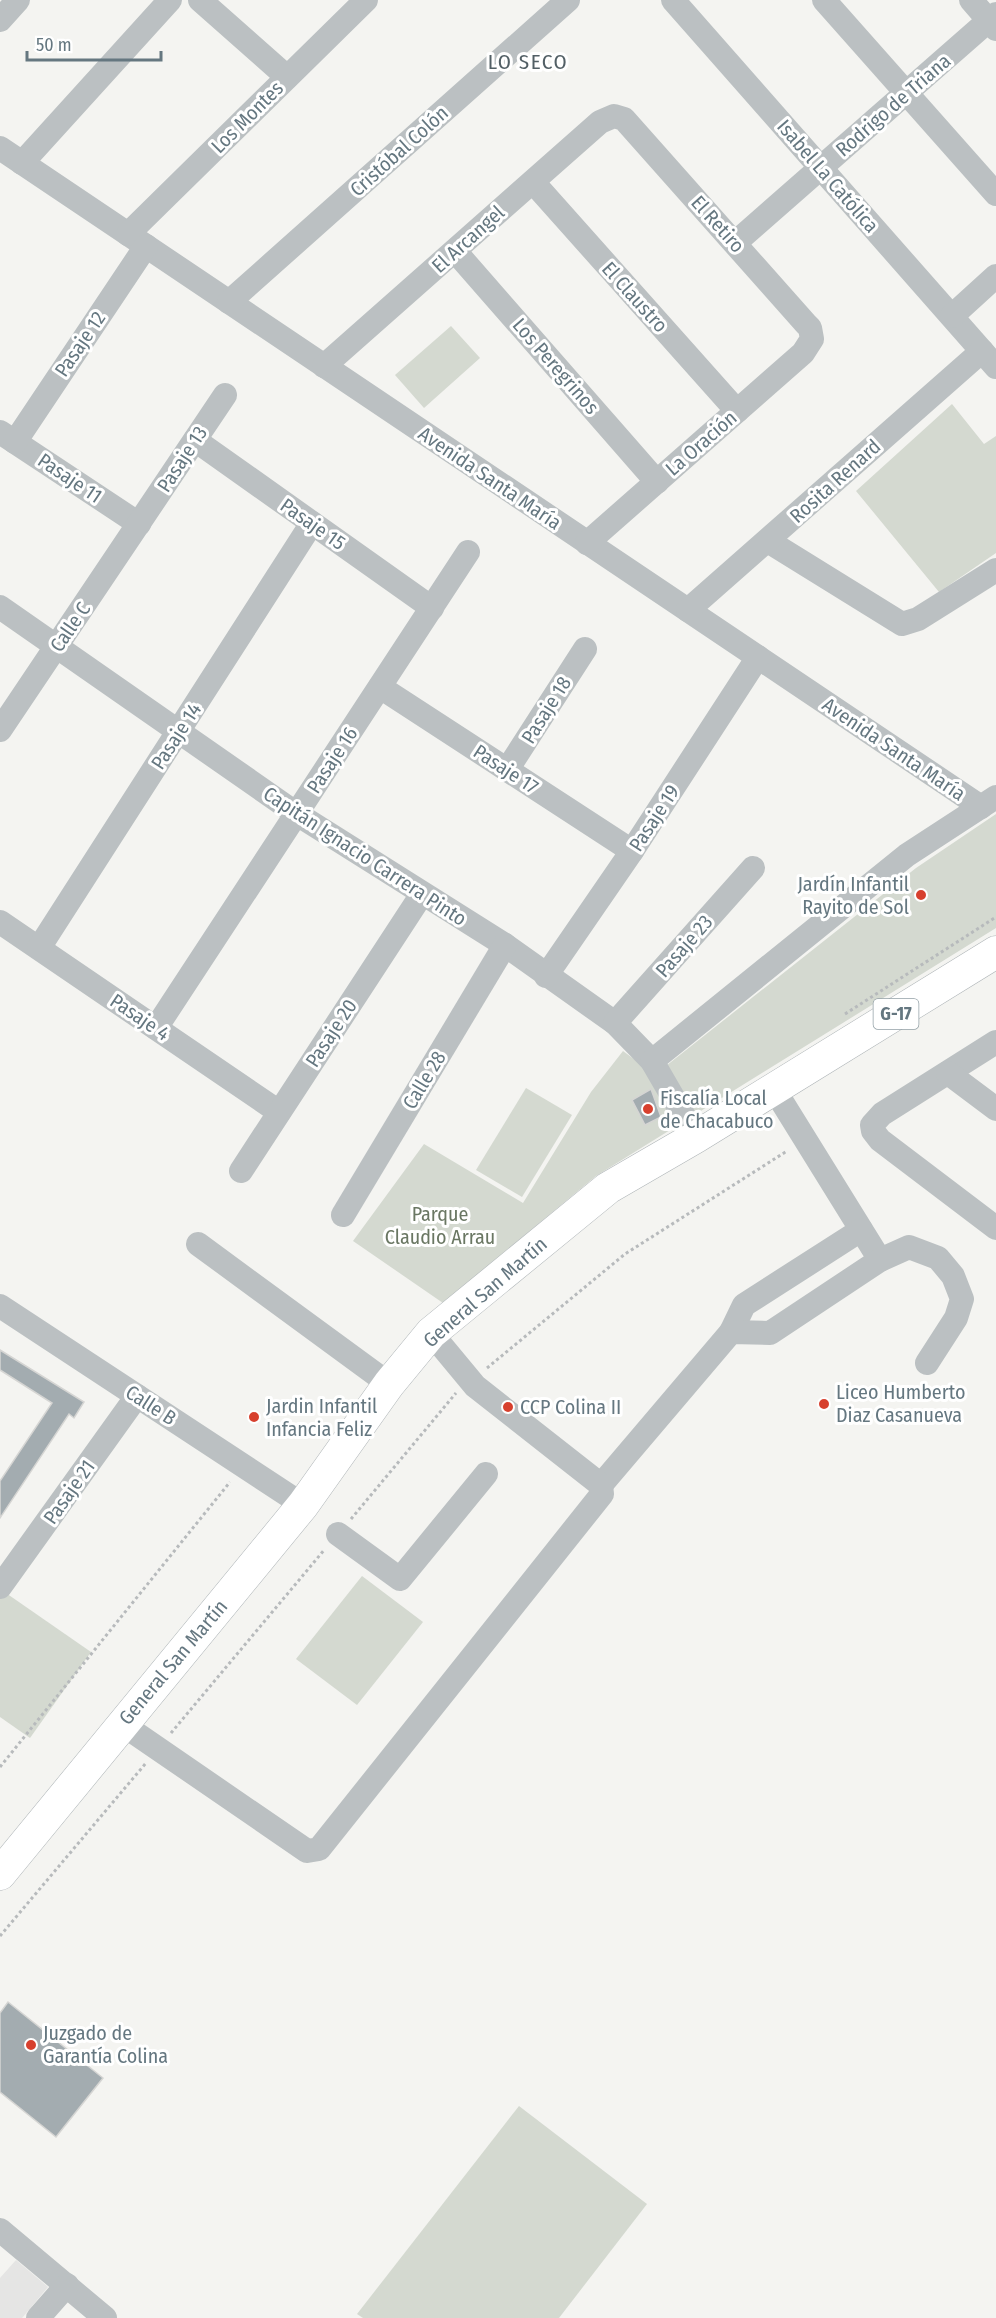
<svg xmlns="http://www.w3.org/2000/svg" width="996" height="2318" viewBox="0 0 996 2318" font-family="'Fira Sans Condensed',sans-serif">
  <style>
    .built { fill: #e5e5e4 }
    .green { fill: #d4d9d0 }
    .building { fill: #a3acb0; stroke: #d5d5d3; stroke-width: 1.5 }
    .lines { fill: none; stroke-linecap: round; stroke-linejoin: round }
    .major-casing { stroke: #aeb4b7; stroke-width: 33 }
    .path { stroke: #b7babc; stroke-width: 3; stroke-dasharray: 3 3; stroke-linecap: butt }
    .minor { stroke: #bbc0c2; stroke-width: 24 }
    .major { stroke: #fff; stroke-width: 32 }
    .poi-dot { fill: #d7402e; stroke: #fff; stroke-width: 2 }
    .labels { text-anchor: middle; stroke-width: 6; stroke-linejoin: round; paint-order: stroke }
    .shield { fill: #fff; stroke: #93a0a6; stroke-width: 1.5 }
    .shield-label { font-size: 18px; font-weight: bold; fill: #657780 }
    .street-label { font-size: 20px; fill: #657780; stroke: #fff }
    .poi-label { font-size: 20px; fill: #657780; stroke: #fff; text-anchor: start }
    .park-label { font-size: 20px; fill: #6a7763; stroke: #fff }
    .neighbourhood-label { font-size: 21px; letter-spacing: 1.5px; fill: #525f65; stroke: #fff }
  </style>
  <rect width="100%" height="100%" fill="#f4f4f1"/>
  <!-- built -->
  <path class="built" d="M16 2260 48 2287 22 2318H0V2278Z"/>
  <!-- green -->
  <g class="green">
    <path d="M451 326 480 358 424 408 395 375Z"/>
    <path d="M952 404 984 444 996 436V553L939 592 856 491Z"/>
    <path d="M996 814V928L596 1176 443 1303 353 1241 424 1144 523 1203 591 1092 623 1051 638 1062 652 1077 916 868Z"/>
    <path d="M526 1088 572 1115 522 1197 476 1170Z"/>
    <path d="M362 1576 423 1622 357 1705 296 1659Z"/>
    <path d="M3 1591 91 1652 30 1738 0 1717V1596Z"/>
    <path d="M519 2106 647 2204 559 2318H363L357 2314Z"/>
  </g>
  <!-- building -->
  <g class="building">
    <path d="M651 1089 661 1117 645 1125 632 1100Z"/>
    <path d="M0 1350 84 1402 74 1418 69 1414 0 1518V1481L52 1403 0 1370Z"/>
    <path d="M8 2002 103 2078 56 2137 0 2092V2013Z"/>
  </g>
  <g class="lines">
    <defs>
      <path id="major" d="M0 1874 303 1505 389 1384 431 1333 608 1188 696 1137 996 952"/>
    </defs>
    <!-- major casing -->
    <use href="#major" class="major-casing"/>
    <!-- path -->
    <g class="path">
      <path d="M845 1014 996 917"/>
      <path d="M487 1368 625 1254 787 1151"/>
      <path d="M351 1519 456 1393"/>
      <path d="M171 1733 325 1549"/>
      <path d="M0 1767 230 1482"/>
      <path d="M0 1936 146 1763"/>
    </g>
    <!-- minor -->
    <g class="minor">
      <path d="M200 0 287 77"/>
      <path d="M673 0 996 367"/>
      <path d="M824 0 996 194"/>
      <path d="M971 0 996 29"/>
      <path d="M0 20 18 0"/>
      <path d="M0 148 981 807"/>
      <path d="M22 163 170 0"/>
      <path d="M533 182 737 411"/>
      <path d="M128 234 366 0"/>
      <path d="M735 243 996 14"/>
      <path d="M455 251 657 482"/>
      <path d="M229 302 568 0"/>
      <path d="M952 316 996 276"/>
      <path d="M324 366 600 122 614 116 624 119 806 324 810 328 812 339 803 353 587 543"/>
      <path d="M0 432 139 524"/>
      <path d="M195 440 432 608"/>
      <path d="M15 442 146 246"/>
      <path d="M768 541 902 624 918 619 996 570"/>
      <path d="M0 607 297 814 505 945 615 1023 652 1061 696 1137"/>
      <path d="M688 610 982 351"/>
      <path d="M380 687 632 851"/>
      <path d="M0 730 225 395"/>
      <path d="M507 770 585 649"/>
      <path d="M0 922 279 1112"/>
      <path d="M39 948 312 523"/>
      <path d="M546 976 632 851 758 657"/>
      <path d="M615 1023 753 868"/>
      <path d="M156 1028 468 552"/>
      <path d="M996 1042 882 1114 872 1125 873 1131 880 1140 996 1228"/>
      <path d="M652 1061 907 855 996 797"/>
      <path d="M948 1073 996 1109"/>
      <path d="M774 1089 880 1260"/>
      <path d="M241 1171 422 894"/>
      <path d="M343 1215 505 945"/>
      <path d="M198 1244 389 1384"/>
      <path d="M0 1306 303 1505"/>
      <path d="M731 1332 744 1305 861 1230"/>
      <path d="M601 1485 731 1332 770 1333 880 1260 909 1247 938 1258 953 1276 962 1299 956 1318 927 1363"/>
      <path d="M338 1534 400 1579 486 1474"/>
      <path d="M0 1587 137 1396"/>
      <path d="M122 1724 307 1851 319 1849 602 1494 601 1485 475 1386 431 1333"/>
      <path d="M0 2230 105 2318"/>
      <path d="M38 2318 67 2285"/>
    </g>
    <!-- major -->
    <use href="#major" class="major"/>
  </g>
  <!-- markers -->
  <g class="poi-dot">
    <circle cx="921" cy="895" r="6"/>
    <circle cx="648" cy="1109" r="6"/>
    <circle cx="824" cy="1404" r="6"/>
    <circle cx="508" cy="1407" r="6"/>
    <circle cx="254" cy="1417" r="6"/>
    <circle cx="31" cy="2045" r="6"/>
  </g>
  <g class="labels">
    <!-- shield labels -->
    <rect class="shield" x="873.5" y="999" width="45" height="30" rx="4.5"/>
    <g class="shield-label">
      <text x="896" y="1020">G-17</text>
    </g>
    <!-- street labels -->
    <g class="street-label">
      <text transform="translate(893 105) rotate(-41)" y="7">Rodrigo de Triana</text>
      <text transform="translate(247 117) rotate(-45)" y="7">Los Montes</text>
      <text transform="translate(399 151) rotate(-42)" y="7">Cristóbal Colón</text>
      <text transform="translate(828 176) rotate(49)" y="7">Isabel La Católica</text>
      <text transform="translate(718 224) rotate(48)" y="7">El Retiro</text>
      <text transform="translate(468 239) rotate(-42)" y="7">El Arcangel</text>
      <text transform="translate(635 297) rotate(48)" y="7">El Claustro</text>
      <text transform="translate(80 344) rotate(-56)" y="7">Pasaje 12</text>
      <text transform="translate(556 366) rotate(49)" y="7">Los Peregrinos</text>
      <text transform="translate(701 443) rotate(-41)" y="7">La Oración</text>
      <text transform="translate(182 459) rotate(-57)" y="7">Pasaje 13</text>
      <text transform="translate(70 478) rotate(34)" y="7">Pasaje 11</text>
      <text transform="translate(490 478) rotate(34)" y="7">Avenida Santa María</text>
      <text transform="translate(835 481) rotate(-42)" y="7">Rosita Renard</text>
      <text transform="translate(313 524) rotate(35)" y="7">Pasaje 15</text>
      <text transform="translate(70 627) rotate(-56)" y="7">Calle C</text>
      <text transform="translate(546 710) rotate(-58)" y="7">Pasaje 18</text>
      <text transform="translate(176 736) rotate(-57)" y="7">Pasaje 14</text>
      <text transform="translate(894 749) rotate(34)" y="7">Avenida Santa María</text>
      <text transform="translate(332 760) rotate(-57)" y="7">Pasaje 16</text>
      <text transform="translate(506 769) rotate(33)" y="7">Pasaje 17</text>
      <text transform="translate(654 818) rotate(-57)" y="7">Pasaje 19</text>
      <text transform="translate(365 856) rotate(33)" y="7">Capitán Ignacio Carrera Pinto</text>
      <text transform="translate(684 946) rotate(-49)" y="7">Pasaje 23</text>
      <text transform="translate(140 1017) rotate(34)" y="7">Pasaje 4</text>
      <text transform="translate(331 1033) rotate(-57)" y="7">Pasaje 20</text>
      <text transform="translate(424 1080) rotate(-59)" y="7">Calle 28</text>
      <text transform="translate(485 1292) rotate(-41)" y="7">General San Martín</text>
      <text transform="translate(151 1405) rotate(33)" y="7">Calle B</text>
      <text transform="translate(69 1492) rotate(-55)" y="7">Pasaje 21</text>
      <text transform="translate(173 1662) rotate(-50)" y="7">General San Martín</text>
    </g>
    <!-- poi labels -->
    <g class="poi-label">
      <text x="909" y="891" text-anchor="end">Jardín Infantil<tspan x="909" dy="23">Rayito de Sol</tspan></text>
      <text x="660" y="1105">Fiscalía Local<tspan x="660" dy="23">de Chacabuco</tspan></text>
      <text x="836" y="1399">Liceo Humberto<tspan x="836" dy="23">Diaz Casanueva</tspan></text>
      <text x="266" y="1413">Jardin Infantil<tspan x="266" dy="23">Infancia Feliz</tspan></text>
      <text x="520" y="1414">CCP Colina II</text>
      <text x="43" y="2040">Juzgado de<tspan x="43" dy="23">Garantía Colina</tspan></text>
    </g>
    <!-- park labels -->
    <g class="park-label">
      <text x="440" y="1221">Parque<tspan x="440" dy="23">Claudio Arrau</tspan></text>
    </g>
    <!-- neighbourhood labels -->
    <g class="neighbourhood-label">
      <text x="528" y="69">LO SECO</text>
    </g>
  </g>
  <!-- scale -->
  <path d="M27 51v9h134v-9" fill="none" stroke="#657780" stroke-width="3"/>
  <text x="36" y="51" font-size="18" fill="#657780" stroke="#ffffff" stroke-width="4.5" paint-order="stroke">50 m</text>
</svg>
